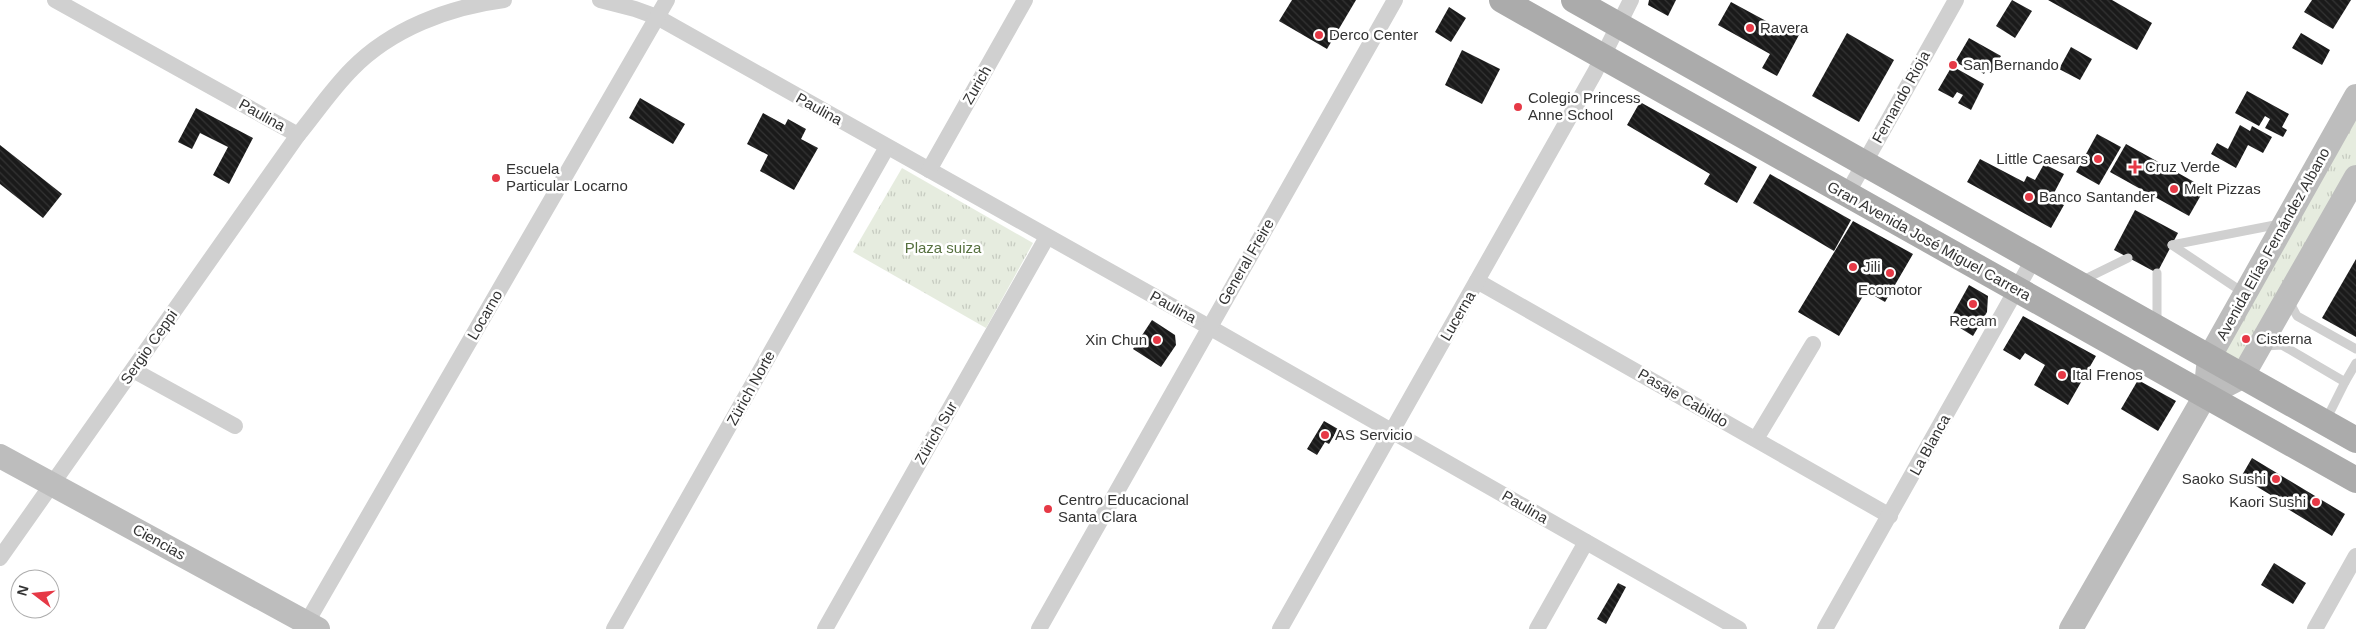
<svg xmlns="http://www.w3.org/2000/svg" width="2356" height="629" viewBox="0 0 2356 629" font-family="Helvetica,sans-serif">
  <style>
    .grass { fill: url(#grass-tufts) }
    .building { fill: url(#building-back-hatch) }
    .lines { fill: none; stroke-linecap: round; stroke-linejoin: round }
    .lane { stroke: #d0d0d0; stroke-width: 9 }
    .street { stroke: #d0d0d0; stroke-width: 16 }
    .secondary { stroke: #bdbdbd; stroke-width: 24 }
    .primary { stroke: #ababab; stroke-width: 26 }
    .poi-dot { fill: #e63946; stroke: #fff; stroke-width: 2 }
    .labels { text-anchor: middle; stroke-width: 5; stroke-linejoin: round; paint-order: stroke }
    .poi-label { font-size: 15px; fill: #333; stroke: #fff; text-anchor: start }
    .street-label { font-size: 15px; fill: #333; stroke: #fff }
    .park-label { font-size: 15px; fill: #56703f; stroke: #fff }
  </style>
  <defs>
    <pattern id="grass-tufts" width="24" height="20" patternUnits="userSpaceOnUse" patternTransform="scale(1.25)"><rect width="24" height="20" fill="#e6ecdf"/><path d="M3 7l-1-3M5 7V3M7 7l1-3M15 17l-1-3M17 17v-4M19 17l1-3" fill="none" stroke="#c6cbc0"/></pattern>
    <pattern id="building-back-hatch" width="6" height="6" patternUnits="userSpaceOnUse" patternTransform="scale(1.25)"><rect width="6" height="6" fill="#1a1a1a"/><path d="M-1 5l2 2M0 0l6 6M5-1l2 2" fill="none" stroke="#333"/></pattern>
  </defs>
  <rect width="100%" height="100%" fill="#fff"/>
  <!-- grass -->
  <g class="grass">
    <path d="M2356 119V166L2243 366 2223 355Z"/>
    <path d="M902 168 1033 243 986 328 853 252Z"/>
  </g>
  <!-- building -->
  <g class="building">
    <path d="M1292 0H1356L1327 49 1279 21Z"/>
    <path d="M1649 0H1676L1668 16 1648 5Z"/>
    <path d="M2012 0 2032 11 2015 38 1996 26Z"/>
    <path d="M2048 0H2112L2152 23 2137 50Z"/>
    <path d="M2312 0H2351L2333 29 2304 12Z"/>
    <path d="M1731 2 1783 30 1785 25 1800 33 1777 76 1762 68 1770 54 1718 25Z"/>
    <path d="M1449 7 1466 18 1451 42 1435 32Z"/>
    <path d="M1847 33 1894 60 1859 122 1812 96Z"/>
    <path d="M2301 33 2330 50 2322 65 2292 48Z"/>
    <path d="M1969 38 2001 56 1991 73 1986 70 1984 74 1973 67 1971 70 1955 62Z"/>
    <path d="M2071 47 2092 59 2080 80 2059 69Z"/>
    <path d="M1462 50 1500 69 1482 104 1445 85Z"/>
    <path d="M1952 66 1984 84 1971 110 1958 103 1963 95 1957 92 1953 98 1938 90Z"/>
    <path d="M2247 91 2289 114 2282 127 2287 130 2283 137 2265 128 2270 119 2265 116 2259 126 2235 113Z"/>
    <path d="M640 98 685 124 673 144 629 118Z"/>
    <path d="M1640 102 1757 167 1737 203 1704 184 1710 174 1627 125Z"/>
    <path d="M196 108 253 138 229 184 213 175 228 147 200 133 192 149 178 142Z"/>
    <path d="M763 113 785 125 788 119 806 129 801 139 818 148 794 190 760 171 768 155 747 144Z"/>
    <path d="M2240 125 2250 131 2252 126 2272 137 2263 153 2248 145 2236 168 2211 154 2217 143 2228 149Z"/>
    <path d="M2097 134 2121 147 2099 185 2076 172Z"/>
    <path d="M2126 144 2205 188 2189 216 2110 172Z"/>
    <path d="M0 145 62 194 43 218 0 184Z"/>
    <path d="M1980 159 2024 182 2027 176 2035 180 2044 164 2064 174 2054 193 2058 195 2055 200 2064 205 2051 228 1967 182Z"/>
    <path d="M1770 174 1851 220 1834 251 1753 203Z"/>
    <path d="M2135 210 2178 233 2157 273 2114 250Z"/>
    <path d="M1853 221 1913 254 1885 302 1866 291 1839 336 1798 312Z"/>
    <path d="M2356 259V337L2322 318Z"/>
    <path d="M1969 285 1988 296 1987 312 1973 336 1949 321Z"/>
    <path d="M2023 316 2096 356 2068 405 2034 385 2045 365 2025 353 2020 360 2003 350Z"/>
    <path d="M1152 320 1175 335 1176 345 1161 367 1133 349Z"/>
    <path d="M2138 380 2176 401 2158 431 2121 409Z"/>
    <path d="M1324 421 1338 429 1329 444 1325 442 1317 455 1307 449Z"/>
    <path d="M2252 458 2345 514 2332 536 2278 503 2279 500 2241 477Z"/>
    <path d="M2274 563 2306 583 2293 604 2261 585Z"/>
    <path d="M1618 583 1626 587 1606 624 1597 619Z"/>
  </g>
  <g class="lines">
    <!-- lane -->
    <g class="lane">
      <path d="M2172 245 2280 224"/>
      <path d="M2172 245 2244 293"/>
      <path d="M2081 281 2128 258"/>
      <path d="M2289 301 2297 316 2356 349"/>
      <path d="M2157 324V273"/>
      <path d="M2265 346 2282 345 2345 382 2356 363"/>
      <path d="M2326 420 2345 382"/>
    </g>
    <!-- street -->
    <g class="street">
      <path d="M55 0 298 135"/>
      <path d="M600 0 635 9 657 17 1209 327 1739 629"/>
      <path d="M929 170 1025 0"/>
      <path d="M1847 194 1956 0"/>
      <path d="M1477 281 1890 516"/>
      <path d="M133 370 235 426"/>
      <path d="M1756 439 1813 344"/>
      <path d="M0 558 298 135C316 113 332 89 352 69 391 29 449 7 504 0"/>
      <path d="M303 629 667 0"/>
      <path d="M614 629 887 147"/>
      <path d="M825 629 1047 237"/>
      <path d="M1039 629 1395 0"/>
      <path d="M1280 629 1595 72 1631 0"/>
      <path d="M1537 629 1586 542"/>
      <path d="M1825 629 2033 260"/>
      <path d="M2315 629 2356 556"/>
    </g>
    <!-- secondary -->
    <g class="secondary">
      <path d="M2205 396 2242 377 2356 177"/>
      <path d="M0 456 318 629"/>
      <path d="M2071 629 2205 396 2209 358 2356 96"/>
    </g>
    <!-- primary -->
    <g class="primary">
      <path d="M1502 0 2356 480"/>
      <path d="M1574 0 2356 440"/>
    </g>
  </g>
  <!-- markers -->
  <g class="poi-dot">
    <circle cx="1750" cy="28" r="5"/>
    <circle cx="1319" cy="35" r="5"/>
    <circle cx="1953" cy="65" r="5"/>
    <circle cx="1518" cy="107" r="5"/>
    <circle cx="2098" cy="159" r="5"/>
    <path d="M2132.5 159.5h5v5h5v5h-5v5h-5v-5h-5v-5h5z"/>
    <circle cx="496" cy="178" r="5"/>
    <circle cx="2174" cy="189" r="5"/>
    <circle cx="2029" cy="197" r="5"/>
    <circle cx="1853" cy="267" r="5"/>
    <circle cx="1890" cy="273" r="5"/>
    <circle cx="1973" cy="304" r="5"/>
    <circle cx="2246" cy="339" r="5"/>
    <circle cx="1157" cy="340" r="5"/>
    <circle cx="2062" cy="375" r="5"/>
    <circle cx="1325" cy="435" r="5"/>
    <circle cx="2276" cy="479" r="5"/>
    <circle cx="2316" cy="502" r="5"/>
    <circle cx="1048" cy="509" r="5"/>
  </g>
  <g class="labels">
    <!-- poi labels -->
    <g class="poi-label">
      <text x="1760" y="33">Ravera</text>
      <text x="1329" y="40">Derco Center</text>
      <text x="1963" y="70">San Bernando</text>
      <text x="1528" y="103">Colegio Princess<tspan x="1528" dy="17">Anne School</tspan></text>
      <text x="2088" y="164" text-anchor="end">Little Caesars</text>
      <text x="2145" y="172">Cruz Verde</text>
      <text x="506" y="174">Escuela<tspan x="506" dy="17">Particular Locarno</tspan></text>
      <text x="2184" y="194">Melt Pizzas</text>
      <text x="2039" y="202">Banco Santander</text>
      <text x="1863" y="272">Jili</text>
      <text x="1890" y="295" text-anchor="middle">Ecomotor</text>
      <text x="1973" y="326" text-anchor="middle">Recam</text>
      <text x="2256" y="344">Cisterna</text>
      <text x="1147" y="345" text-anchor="end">Xin Chun</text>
      <text x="2072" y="380">Ital Frenos</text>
      <text x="1335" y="440">AS Servicio</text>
      <text x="2266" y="484" text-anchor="end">Saoko Sushi</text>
      <text x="1058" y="505">Centro Educacional<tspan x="1058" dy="17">Santa Clara</tspan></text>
      <text x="2306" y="507" text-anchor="end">Kaori Sushi</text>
    </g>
    <!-- street labels -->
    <g class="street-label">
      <text transform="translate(977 85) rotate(-60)" y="5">Zurich</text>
      <text transform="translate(1901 97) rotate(-61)" y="5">Fernando Rioja</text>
      <text transform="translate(819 109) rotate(29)" y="5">Paulina</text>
      <text transform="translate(262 115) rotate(29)" y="5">Paulina</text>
      <text transform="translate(1929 241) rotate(29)" y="5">Gran Avenida José Miguel Carrera</text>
      <text transform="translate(2273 244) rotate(-61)" y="5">Avenida Elías Fernández Albano</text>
      <text transform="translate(1246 262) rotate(-60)" y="5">General Freire</text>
      <text transform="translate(1173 307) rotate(29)" y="5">Paulina</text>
      <text transform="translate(485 315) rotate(-60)" y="5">Locarno</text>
      <text transform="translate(1458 316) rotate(-60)" y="5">Lucerna</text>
      <text transform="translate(149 347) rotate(-55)" y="5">Sergio Ceppi</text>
      <text transform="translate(751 388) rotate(-61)" y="5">Zürich Norte</text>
      <text transform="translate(1683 398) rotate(30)" y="5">Pasaje Cabildo</text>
      <text transform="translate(936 433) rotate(-60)" y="5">Zürich Sur</text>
      <text transform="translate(1930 445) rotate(-61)" y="5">La Blanca</text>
      <text transform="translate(1525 507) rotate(30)" y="5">Paulina</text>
      <text transform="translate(159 542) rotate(29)" y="5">Ciencias</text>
    </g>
    <!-- park labels -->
    <g class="park-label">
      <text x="943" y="253">Plaza suiza</text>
    </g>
  </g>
  <!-- north arrow -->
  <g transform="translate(35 594) rotate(286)"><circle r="24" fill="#ffffff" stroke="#adadad"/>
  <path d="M0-4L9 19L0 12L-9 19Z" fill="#e63946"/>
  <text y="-8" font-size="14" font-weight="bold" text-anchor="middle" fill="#333333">N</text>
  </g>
</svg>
